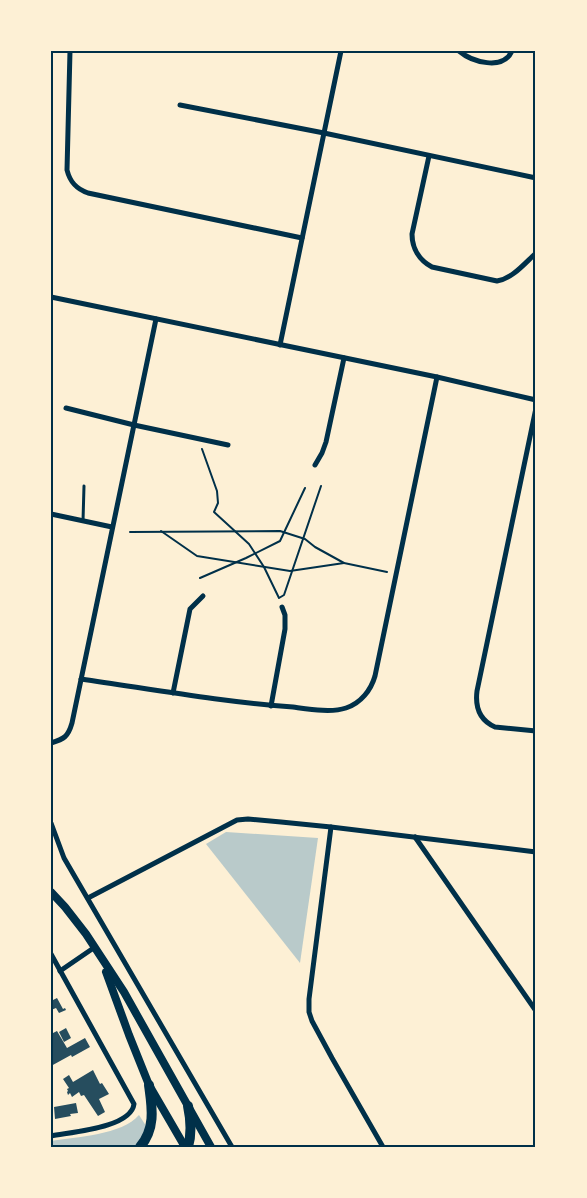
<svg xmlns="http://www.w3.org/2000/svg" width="587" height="1198" viewBox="0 0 587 1198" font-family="'Asap Condensed',sans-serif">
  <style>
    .green { fill: #b9caca }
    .building { fill: #264d5e }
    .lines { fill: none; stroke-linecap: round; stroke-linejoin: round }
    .path { stroke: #003049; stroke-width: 2 }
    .service { stroke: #003049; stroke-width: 3 }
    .minor { stroke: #003049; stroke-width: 5 }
    .secondary { stroke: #003049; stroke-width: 8 }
    .motorway { stroke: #003049; stroke-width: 10 }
    .neatline { fill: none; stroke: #003049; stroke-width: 2 }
  </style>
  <rect width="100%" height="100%" fill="#fdf0d5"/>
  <!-- green -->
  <g class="green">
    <path d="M226 832 318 838 300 963 206 844Z"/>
    <path d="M139 1115 148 1129 138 1147H51V1141C76 1137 122 1135 139 1115Z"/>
  </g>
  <!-- building -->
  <g class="building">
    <path d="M57 998 63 1009 65 1008 66 1010 59 1013 56 1008 51 1010V1001Z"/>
    <path d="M66 1028 71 1038 64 1042 59 1032Z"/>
    <path d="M57 1031 67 1048 85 1038 90 1047 72 1057 71 1055 51 1066V1034Z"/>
    <path d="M93 1070 100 1084 102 1083 109 1094 99 1099 105 1112 98 1116 84 1095 81 1096 79 1092 72 1097 70 1093 68 1095 67 1092 68 1091 67 1089 69 1088 63 1079 69 1075 73 1082Z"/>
    <path d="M76 1103 78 1113 70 1114 71 1116 55 1119 54 1107Z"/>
  </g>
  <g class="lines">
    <!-- path -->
    <g class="path">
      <path d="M202 449 217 491 218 503 214 512 249 544 264 567 279 598 284 595 321 486"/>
      <path d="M161 531 197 556 290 571 344 563"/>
      <path d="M130 532 280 531 305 539 315 547 344 563 387 572"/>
      <path d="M200 578 246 558 280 541 305 488"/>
    </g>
    <!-- service -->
    <path class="service" d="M83 521 84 486"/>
    <!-- minor -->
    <g class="minor">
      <path d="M70 51 67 170C70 182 76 189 88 193L302 238"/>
      <path d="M459 51C472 62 503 71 512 51"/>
      <path d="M180 105 324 133 536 178"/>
      <path d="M429 156 412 234C412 248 419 260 432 267L497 281C513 278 524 264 536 253"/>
      <path d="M51 297 437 377 536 400"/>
      <path d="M280 345 341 51"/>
      <path d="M66 408 134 425 228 445"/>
      <path d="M536 408 477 691C475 707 479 720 495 727L536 731"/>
      <path d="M315 465 322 453 326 442 344 358"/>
      <path d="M51 514 112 527"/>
      <path d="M81 679C151 689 222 702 293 707 308 709 331 713 346 708 361 703 371 690 375 676L437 377"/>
      <path d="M173 693 190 609 203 596"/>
      <path d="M271 706 285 629V615L282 607"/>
      <path d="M51 743C64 739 68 737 72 723L156 319"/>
      <path d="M51 823 64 858 232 1147"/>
      <path d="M331 827 309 999V1012L312 1021 332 1058 383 1147"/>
      <path d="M415 837 536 1011"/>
      <path d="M88 898 237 820 248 819 281 822 331 827 536 852"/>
      <path d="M51 954 134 1104C131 1128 71 1132 51 1136"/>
      <path d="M60 971 95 947"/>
    </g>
    <!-- secondary -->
    <g class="secondary">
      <path d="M51 892 65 907 86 934 124 992 211 1147"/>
      <path d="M106 972 129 1035 149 1085 185 1147"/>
    </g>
    <!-- motorway -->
    <g class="motorway">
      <path d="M140 1147C156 1128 152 1107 149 1085"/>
      <path d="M188 1147C192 1133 191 1120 188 1106"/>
    </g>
  </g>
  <!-- border -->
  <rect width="587" height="1198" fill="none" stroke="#fdf0d5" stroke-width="105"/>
  <rect x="52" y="52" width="482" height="1094" class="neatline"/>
</svg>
